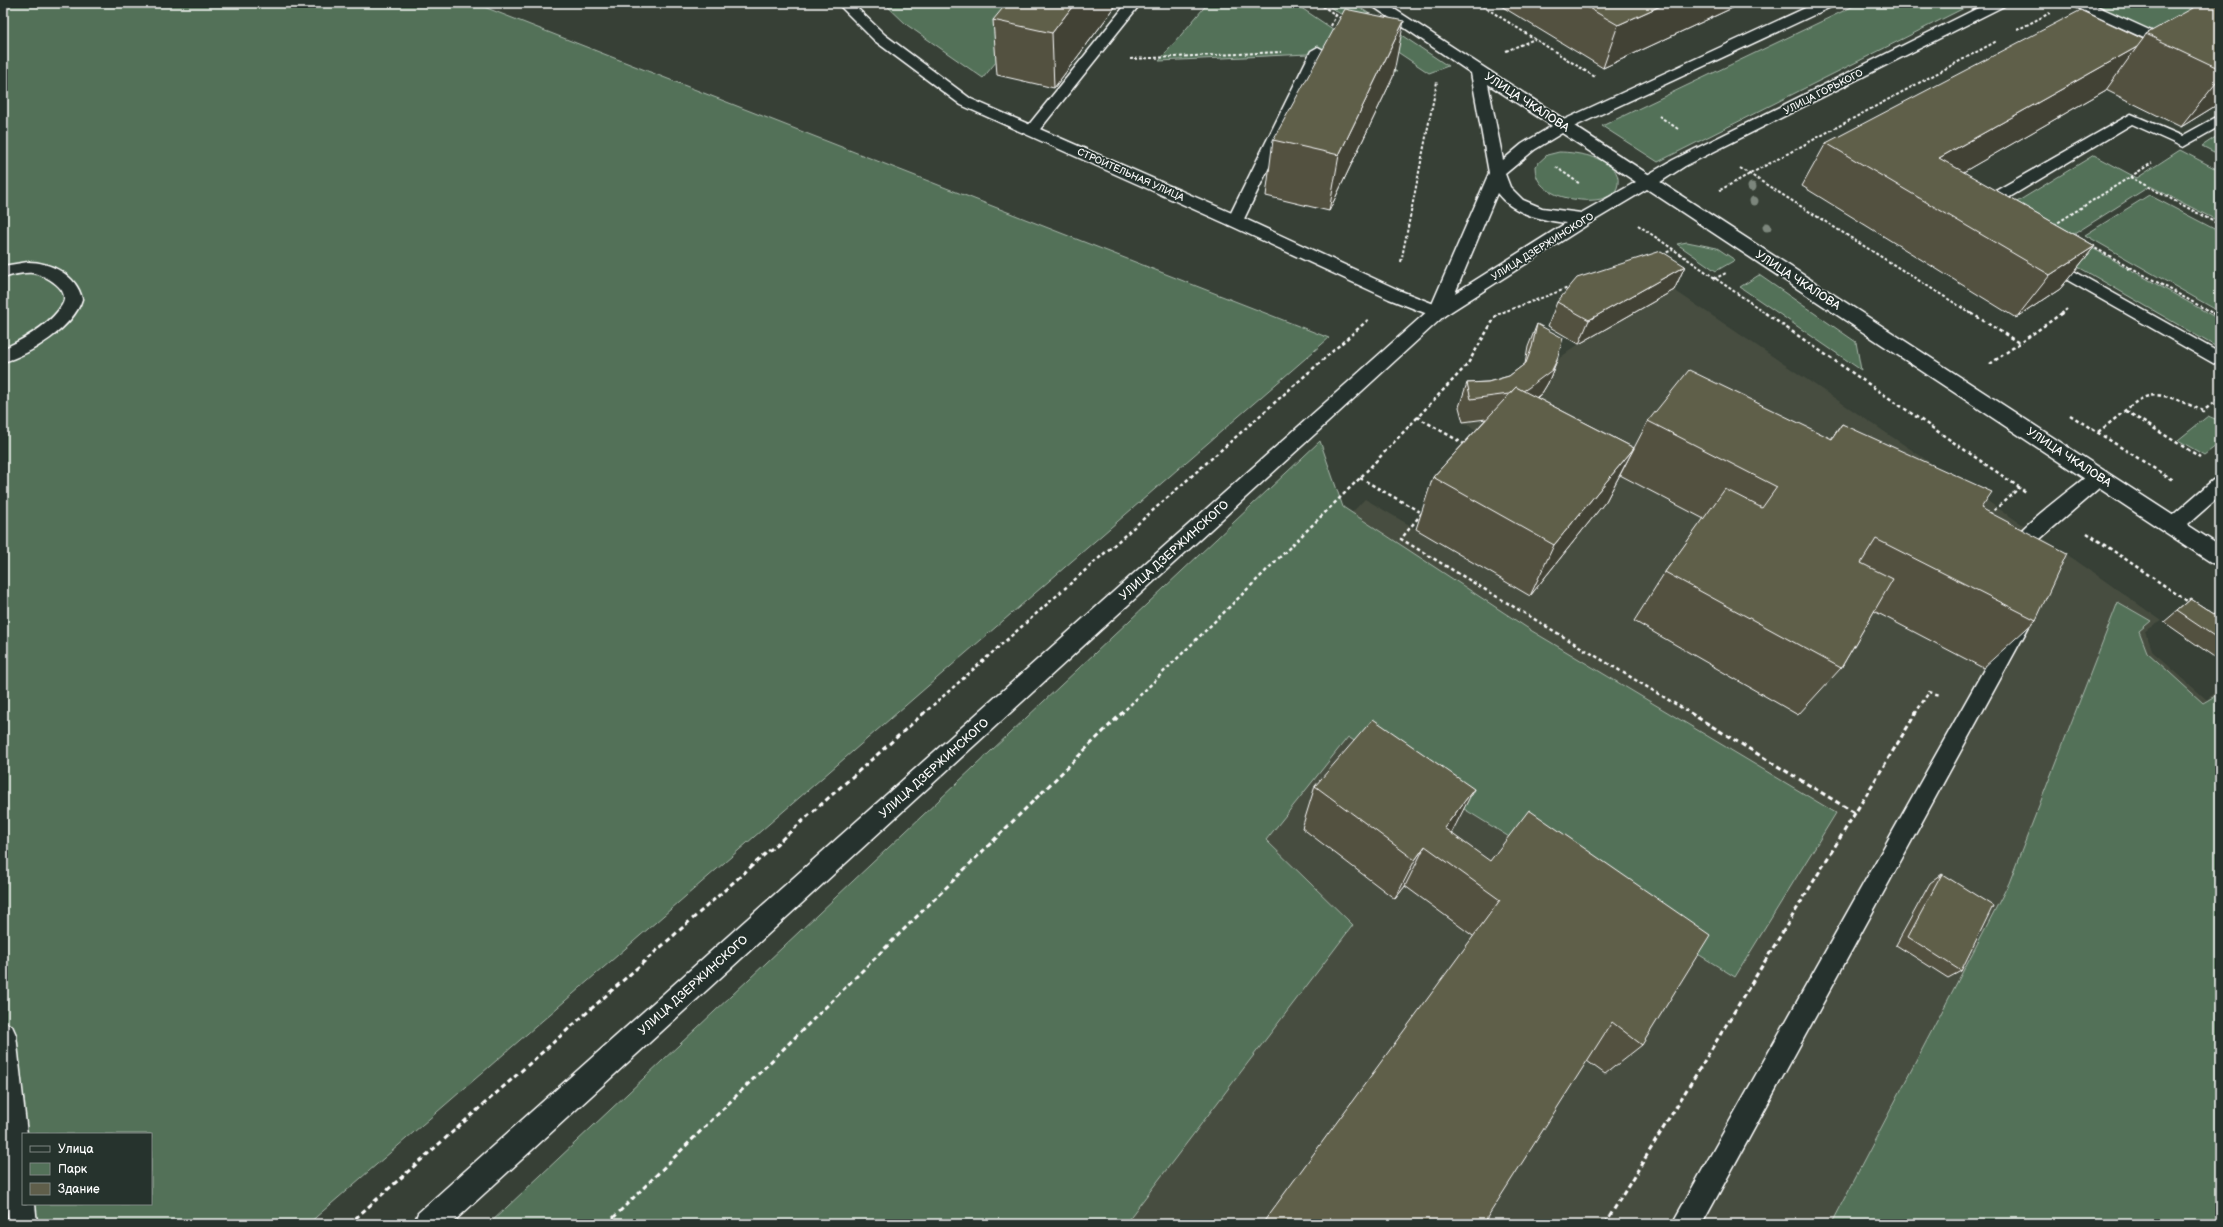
<svg xmlns="http://www.w3.org/2000/svg" width="2223" height="1227" viewBox="0 0 2223 1227" font-family="'Balsamiq Sans',sans-serif">
  <style>
    .built { fill: #474d40 }
    .green { fill: #537159; stroke: #a9b8ac; fill-rule: evenodd }
    .lines { fill: none; stroke-linecap: round; stroke-linejoin: round }
    .service-casing { stroke: #fff; stroke-width: 3 }
    .minor-casing { stroke: #fff; stroke-width: 3 }
    .secondary-casing { stroke: #fff; stroke-width: 3 }
    .path-far2 { stroke: #fff; stroke-width: 2; stroke-dasharray: 3 2; stroke-linecap: butt }
    .path-far1 { stroke: #fff; stroke-width: 2.5; stroke-dasharray: 3.5 3; stroke-linecap: butt }
    .path { stroke: #fff; stroke-width: 3; stroke-dasharray: 5 3.5; stroke-linecap: butt }
    .service { fill: #26332d; fill-rule: evenodd }
    .minor { fill: #26332d; fill-rule: evenodd }
    .secondary { fill: #26332d; fill-rule: evenodd }
    .tree { fill: #7b867b }
    .wall { fill: #525140; stroke: #fff }
    .shaded-wall { fill: #424234; stroke: #fff }
    .building { fill: #5f5e4a; stroke: #fff }
    .labels { text-anchor: middle; stroke-width: 3.5; stroke-linejoin: round; paint-order: stroke }
    .far-street-label { font-size: 10px; fill: #fff; stroke: #26332d }
    .street-label { font-size: 12px; fill: #fff; stroke: #26332d }
  </style>
  <rect width="100%" height="100%" fill="#374036"/>
  <filter id="ink" filterUnits="userSpaceOnUse"><feTurbulence type="fractalNoise" baseFrequency=".025" numOctaves="2"/><feDisplacementMap in="SourceGraphic" scale="8" xChannelSelector="R" yChannelSelector="G"/><feConvolveMatrix kernelMatrix="1 2 1 2 8 2 1 2 1" color-interpolation-filters="sRGB"/></filter>
  <g filter="url(#ink)">
    <!-- built -->
    <path class="built" d="M1674 290 2078 562 2162 621 2145 631 2153 652 2207 700 2220 686V1224H669L1365 499 1416 529 1495 441 1463 422 1494 419 1533 402 1542 393 1548 383 1554 362 1579 344Z"/>
    <!-- green -->
    <g class="green">
      <path d="M3 3H474L1329 338 308 1224H3ZM23 1134H151V1204H23Z"/>
      <path d="M884 3H1044L983 78 907 25Z"/>
      <path d="M1208 3H1294L1397 72 1308 54 1159 61Z"/>
      <path d="M1324 3H1353L1448 66 1429 73Z"/>
      <path d="M1860 3H1974L1658 162 1602 126Z"/>
      <path d="M2102 3H2204L2175 43 2096 6Z"/>
      <path d="M2220 134V155L2202 146Z"/>
      <path d="M2180 150 2220 171V222L2150 186 2071 236 2220 320V349L1992 217 2094 155 2137 178Z"/>
      <path d="M1559 152C1576 152 1622 158 1618 184 1615 207 1570 201 1555 194 1543 188 1535 181 1535 166L1547 155Z"/>
      <path d="M2149 195 2220 232V312L2085 235Z"/>
      <path d="M1687 242 1717 248 1735 260 1716 271 1677 244Z"/>
      <path d="M1759 275 1856 342 1861 370 1740 287Z"/>
      <path d="M2208 416 2220 421V443L2204 455 2178 440Z"/>
      <path d="M1320 441 1343 507 1532 631 1836 813 1735 977 1348 737 1266 840 1353 925 1125 1224H489Z"/>
      <path d="M2118 602 2151 621 2139 631 2147 652 2203 703 2220 693V1224H1831L2009 883Z"/>
    </g>
    <g class="lines">
      <defs>
        <g id="service">
          <path d="M1127 3H1141L1037 133H1027L1024 130 1027 127Z"/>
          <path d="M2072 3H2090L2178 43 2180 46 2178 49H2168L2074 6Z"/>
          <path d="M1318 47 1325 51 1243 221 1241 225H1229L1227 221 1311 51Z"/>
          <path d="M2131 114 2182 136 2220 115V126L2183 147 2132 124 1983 213H1971L1969 209 1971 205Z"/>
          <path d="M2047 256 2220 353V367L2041 265 2039 261 2041 257Z"/>
          <path d="M28 262C50 262 77 275 82 299 74 327 30 355 3 362V349C24 339 50 325 62 305 72 290 46 275 33 273 23 272 13 275 3 278V266Z"/>
          <path d="M2099 470 2106 472 2109 477 2106 482 2041 538 2018 561 2011 563 2004 561 2001 555C2013 531 2069 491 2092 472Z"/>
          <path d="M2220 478V496L2180 531 2173 534 2166 531 2163 526 2166 521 2213 480Z"/>
          <path d="M2021 613 2028 616 2032 622 2028 628 1702 1224H1672L2014 616Z"/>
          <path d="M3 1022 12 1026 16 1035 27 1134H23V1204H35L37 1224H9L3 1166Z"/>
        </g>
        <g id="minor">
          <path d="M837 3H852L885 35 971 99 1241 217 1401 291 1444 308 1447 312 1444 316 1438 318 1389 299 1229 225 961 105 875 41Z"/>
          <path d="M1816 3H1835L1833 6 1569 129H1557L1555 126 1557 123Z"/>
          <path d="M1988 3H2006L2004 6 1685 166 1654 186H1642L1640 182 1642 178 1673 160Z"/>
        </g>
        <path id="secondary" d="M1368 3H1385L2220 546V565L2212 563 1647 189 1590 223 1444 316 451 1224H414L418 1213 1430 309 1489 173 1471 73ZM1488 84 1552 126 1522 144 1503 160ZM1562 133 1636 182 1581 213 1542 208 1523 200 1510 187 1505 174 1534 150ZM1497 193C1513 214 1541 220 1566 223L1455 293Z"/>
      </defs>
      <!-- service casing -->
      <use href="#service" class="service-casing"/>
      <!-- minor casing -->
      <use href="#minor" class="minor-casing"/>
      <!-- secondary casing -->
      <use href="#secondary" class="secondary-casing"/>
      <!-- path-far2 -->
      <g class="path-far2">
        <path d="M1318 3 1342 19"/>
        <path d="M1478 3 1595 77"/>
        <path d="M1331 26 1336 15"/>
        <path d="M2017 30 2050 13"/>
        <path d="M1506 51 1535 39"/>
        <path d="M1130 59 1281 52"/>
        <path d="M1659 116 1678 129"/>
        <path d="M1556 167 1580 184"/>
        <path d="M1740 168 1972 314"/>
        <path d="M2130 177 2220 225"/>
        <path d="M1720 190 1997 41"/>
        <path d="M1638 225 1767 314"/>
        <path d="M2054 225 2152 163"/>
        <path d="M2091 246 2130 267 2126 270"/>
        <path d="M1662 254 1673 250"/>
        <path d="M1401 262 1437 82"/>
        <path d="M2130 267 2214 314"/>
        <path d="M1714 279 1726 273"/>
        <path d="M1498 314 1571 287"/>
        <path d="M2061 314 2067 309"/>
      </g>
      <!-- path-far1 -->
      <g class="path-far1">
        <path d="M1765 313 2026 492"/>
        <path d="M1971 313 2019 343"/>
        <path d="M2212 313 2220 317"/>
        <path d="M1990 364 2062 313"/>
        <path d="M2126 411 2200 457"/>
        <path d="M2070 415 2174 481"/>
        <path d="M1417 417 1466 445"/>
        <path d="M2098 432C2148 395 2141 382 2203 411L2220 398"/>
        <path d="M1360 478 1422 513"/>
        <path d="M1422 513 1401 539 1692 714"/>
        <path d="M1989 515 2020 487"/>
        <path d="M2087 533 2190 603"/>
        <path d="M923 714 1369 319"/>
        <path d="M1121 714 1360 478 1467 365 1497 314 1501 313"/>
        <path d="M1915 714 1929 692 1940 695"/>
      </g>
      <!-- path -->
      <g class="path">
        <path d="M1690 713 1855 813"/>
        <path d="M349 1224 924 713"/>
        <path d="M607 1224 1122 713"/>
        <path d="M1605 1224 1916 713"/>
      </g>
      <!-- service -->
      <use href="#service" class="service"/>
      <!-- minor -->
      <use href="#minor" class="minor"/>
      <!-- secondary -->
      <use href="#secondary" class="secondary"/>
    </g>
    <!-- trees -->
    <g class="tree">
      <circle cx="1752" cy="187" r="4.5"/>
      <circle cx="1754" cy="201" r="4.5"/>
      <circle cx="1767" cy="227" r="4.5"/>
    </g>
    <!-- wall -->
    <g class="wall">
      <path d="M1118 3 1054 88 997 75 993 20Z"/>
      <path d="M1496 3H1743L1603 68Z"/>
      <path d="M2220 3V103L2181 127 2106 90 1963 172 2095 246 2060 289 2016 318 1802 186 1826 143 2143 39 2146 34Z"/>
      <path d="M1393 77 1329 211 1266 196 1273 140Z"/>
      <path d="M1685 266 1674 290 1579 344 1548 326 1557 302Z"/>
      <path d="M1537 324 1557 360 1548 383 1542 393 1537 398 1634 448 1606 501 1530 596 1416 529 1433 477 1486 419 1463 422 1459 407 1467 383 1488 382 1509 376 1525 364 1528 347Z"/>
      <path d="M1648 421 1831 439 1842 424 1981 508 2036 620 1983 668 1874 611 1841 668 1798 715 1634 621 1665 572 1704 519 1620 475Z"/>
      <path d="M2191 599 2220 618V661L2164 622Z"/>
      <path d="M1315 786 1452 832 1451 833 1642 1045 1605 1074 1587 1061 1473 936 1405 886 1395 899 1302 828Z"/>
      <path d="M1942 874 1961 971 1948 978 1896 945 1930 883Z"/>
    </g>
    <!-- shaded-wall -->
    <g class="shaded-wall">
      <path d="M1075 3H1118L1054 88 1052 33Z"/>
      <path d="M1667 3H1743L1603 68 1618 25Z"/>
      <path d="M1404 21 1393 77 1329 211 1339 155Z"/>
      <path d="M2137 47 2106 90 1918 198 1939 158Z"/>
      <path d="M2220 78V103L2181 127Z"/>
      <path d="M2095 246 2060 289 2016 318 2050 275Z"/>
      <path d="M1685 266 1674 290 1579 344 1589 320Z"/>
      <path d="M1557 360 1548 383 1542 393 1519 411 1516 394Z"/>
      <path d="M1634 448 1606 501 1530 596 1554 545Z"/>
      <path d="M1474 789 1452 832 1435 853 1444 828Z"/>
      <path d="M1425 846 1405 886 1395 899 1415 860Z"/>
    </g>
    <!-- building -->
    <g class="building">
      <path d="M1007 3H1075L1052 33 993 20Z"/>
      <path d="M1580 3H1667L1618 25Z"/>
      <path d="M2202 3H2220V69L2146 34Z"/>
      <path d="M1345 9 1404 21 1339 155 1273 140Z"/>
      <path d="M2081 10 2143 39 2137 47 1939 158 2095 246 2050 275 1826 143Z"/>
      <path d="M1661 251 1685 266 1589 320 1557 302 1577 278Z"/>
      <path d="M1537 324 1563 338 1557 360 1552 370 1528 388 1523 391 1516 387 1509 394 1471 399 1467 383 1488 382 1509 376 1526 363 1532 347Z"/>
      <path d="M1689 370 1832 439 1842 424 1992 492 1981 508 2067 553 2036 620 1876 539 1861 563 1893 579 1841 668 1665 572 1725 489 1762 508 1777 487 1648 421Z"/>
      <path d="M1516 387 1634 448 1554 545 1433 477Z"/>
      <path d="M2191 599 2220 618V640L2177 611Z"/>
      <path d="M1373 719 1474 789 1444 828 1490 861 1529 810 1710 935 1642 1045 1612 1022 1483 1224H1262L1500 900 1425 846 1415 860 1315 786Z"/>
      <path d="M1942 874 1993 906 1961 971 1908 937Z"/>
    </g>
  </g>
  <g class="labels">
    <!-- far-street labels -->
    <g class="far-street-label">
      <text transform="translate(1823 91) rotate(-27)" y="4">УЛИЦА ГОРЬКОГО</text>
      <text transform="translate(1131 174) rotate(24)" y="4">СТРОИТЕЛЬНАЯ УЛИЦА</text>
      <text transform="translate(1542 246) rotate(-32)" y="4">УЛИЦА ДЗЕРЖИНСКОГО</text>
    </g>
    <!-- street labels -->
    <g class="street-label">
      <text transform="translate(1527 102) rotate(33)" y="4">УЛИЦА ЧКАЛОВА</text>
      <text transform="translate(1798 280) rotate(33)" y="4">УЛИЦА ЧКАЛОВА</text>
      <text transform="translate(2069 457) rotate(33)" y="4">УЛИЦА ЧКАЛОВА</text>
      <text transform="translate(1174 550) rotate(-42)" y="4">УЛИЦА ДЗЕРЖИНСКОГО</text>
      <text transform="translate(934 768) rotate(-42)" y="4">УЛИЦА ДЗЕРЖИНСКОГО</text>
      <text transform="translate(693 985) rotate(-42)" y="4">УЛИЦА ДЗЕРЖИНСКОГО</text>
    </g>
  </g>
  <!-- margin -->
  <rect width="2223" height="1227" fill="none" stroke="#26332d" stroke-width="16"/>
  <rect x="8" y="8" width="2207" height="1211" fill="none" stroke="#fff" stroke-width="1.5" filter="url(#ink)"/>
  <!-- legend -->
  <rect x="22" y="1133" width="130" height="72" fill="#26332d" stroke="#7d8581"/>
  <rect x="30" y="1146" width="20" height="6" fill="#26332d" stroke="#7d8581"/>
  <text x="58" y="1153" font-size="12" fill="#ffffff">Улица</text>
  <rect x="30" y="1163" width="20" height="12" fill="#537159" stroke="#7d8581"/>
  <text x="58" y="1173" font-size="12" fill="#ffffff">Парк</text>
  <rect x="30" y="1183" width="20" height="12" fill="#5f5e4a" stroke="#7d8581"/>
  <text x="58" y="1193" font-size="12" fill="#ffffff">Здание</text>
</svg>
